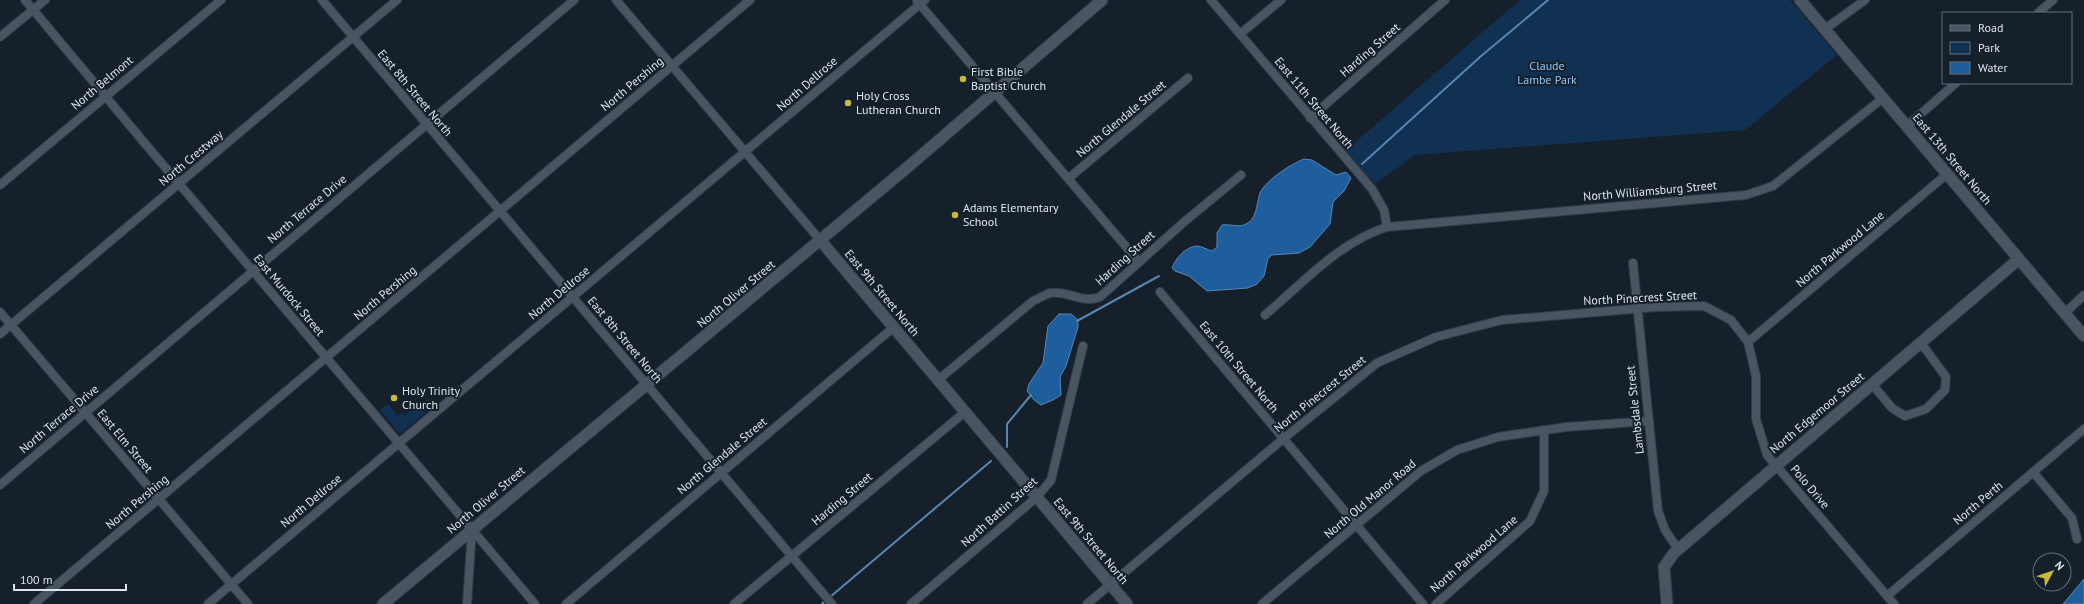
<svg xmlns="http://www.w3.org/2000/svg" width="2084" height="604" viewBox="0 0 2084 604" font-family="'PT Sans',sans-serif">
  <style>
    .green { fill: #103152 }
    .water { fill: #1e5e9c; stroke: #5886b4 }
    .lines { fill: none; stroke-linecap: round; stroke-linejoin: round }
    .stream { stroke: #5886b4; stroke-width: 2 }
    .street-casing { stroke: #333a43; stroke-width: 10 }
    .secondary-casing { stroke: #333a43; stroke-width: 13 }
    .street { stroke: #495562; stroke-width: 8 }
    .secondary { stroke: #495562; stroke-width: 11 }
    .poi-dot { fill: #c9bb3a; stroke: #16202b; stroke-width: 1.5 }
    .labels { text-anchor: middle; stroke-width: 4; stroke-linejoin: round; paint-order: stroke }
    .street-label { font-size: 12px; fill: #dee5ec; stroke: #16202b }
    .park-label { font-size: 12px; fill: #93c2f6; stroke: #16202b }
    .poi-label { font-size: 12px; fill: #dee5ec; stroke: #16202b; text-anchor: start }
  </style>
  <rect width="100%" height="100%" fill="#16202b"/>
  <!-- green -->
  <g class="green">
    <path d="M1520 0H1790L1837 55 1745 130 1415 155 1375 184 1345 151Z"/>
    <path d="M429 398 433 406 401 433 398 432 380 410 388 404 398 416 402 413 404 416 414 407 412 405 415 402 419 406Z"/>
  </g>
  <!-- water -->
  <g class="water">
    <path d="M1304 159 1312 160 1336 175 1346 172 1351 178 1344 191 1333 202 1330 224 1310 247 1299 253 1272 255 1268 258 1264 276 1257 284 1248 288 1207 291 1189 276 1175 271 1172 268C1176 258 1185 247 1197 246 1201 246 1208 250 1212 251L1217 247V233L1222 225C1229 224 1238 227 1244 225 1258 219 1256 204 1260 193 1266 180 1291 164 1304 159Z"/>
    <path d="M1059 314H1071L1078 320V327L1066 366 1060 377 1061 395 1053 400 1041 405 1034 400 1027 391 1029 384 1043 363 1048 326Z"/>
    <path d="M2084 579V604H2063Z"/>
  </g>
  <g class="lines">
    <!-- stream -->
    <g class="stream">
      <path d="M1362 164 1480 57 1548 0"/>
      <path d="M1077 321 1159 276"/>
      <path d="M1007 447V424L1031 395"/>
      <path d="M830 597 991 461"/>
      <path d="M822 604 826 600"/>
    </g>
    <defs>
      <g id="street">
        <path d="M25 0 142 140 535 604"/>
        <path d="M322 0 832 604"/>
        <path d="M616 0 820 240"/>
        <path d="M1211 0 1372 189 1384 210 1387 227"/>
        <path d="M917 1 1139 262"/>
        <path d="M2038 13 2053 0"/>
        <path d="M1825 29 1865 0"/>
        <path d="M1240 34 1281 0"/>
        <path d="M0 37 45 0"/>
        <path d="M1310 118 1445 0"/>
        <path d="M1907 126 1956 83"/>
        <path d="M1069 178 1188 78"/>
        <path d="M0 185 221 0"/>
        <path d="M1633 263 1658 511 1665 530 1678 549"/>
        <path d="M1160 292 1423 604"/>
        <path d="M0 312 248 604"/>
        <path d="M2065 313 2084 295"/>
        <path d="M1265 315C1303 283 1339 242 1387 227L1746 195 1773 186 1883 98"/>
        <path d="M0 334 397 0"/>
        <path d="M1748 342 1947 174"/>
        <path d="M938 380 1033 301C1038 299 1044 295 1050 293 1068 290 1082 304 1100 297L1184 222 1241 175"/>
        <path d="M1872 384 1892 408 1905 416 1926 409 1945 390 1946 377 1921 343"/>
        <path d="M2033 472 2072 518 2077 539"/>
        <path d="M0 485 574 0"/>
        <path d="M1887 596 2084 429"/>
        <path d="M34 604 750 0"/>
        <path d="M208 604 925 0"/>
        <path d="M467 604 472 529"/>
        <path d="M566 604 894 327"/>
        <path d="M734 604 965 412"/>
        <path d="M911 604 1037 497 1051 480 1083 346"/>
        <path d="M1087 604 1283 439 1377 363 1436 337 1502 320 1656 307 1704 306 1731 320 1748 342 1756 376V419L1767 455 1894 604"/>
        <path d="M1262 604 1421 471 1457 450 1498 437 1566 427 1649 421"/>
        <path d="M1436 604 1530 521 1544 491V430"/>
      </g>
      <g id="secondary">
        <path d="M1800 0 2084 336"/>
        <path d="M820 240 1127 604"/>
        <path d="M383 604 909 166 1102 0"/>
        <path d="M1667 604 1664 567 1674 553 2019 259"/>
      </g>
    </defs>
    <!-- street casing -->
    <use href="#street" class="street-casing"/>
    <!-- secondary casing -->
    <use href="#secondary" class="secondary-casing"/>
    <!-- street -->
    <use href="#street" class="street"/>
    <!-- secondary -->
    <use href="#secondary" class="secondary"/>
  </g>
  <!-- markers -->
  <g class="poi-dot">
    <circle cx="963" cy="79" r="4"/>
    <circle cx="848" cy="103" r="4"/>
    <circle cx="955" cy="215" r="4"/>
    <circle cx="394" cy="398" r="4"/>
  </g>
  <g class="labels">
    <!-- street labels -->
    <g class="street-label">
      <text transform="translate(1370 50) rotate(-41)" y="4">Harding Street</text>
      <text transform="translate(102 83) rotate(-40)" y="4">North Belmont</text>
      <text transform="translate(632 84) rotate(-40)" y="4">North Pershing</text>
      <text transform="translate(807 84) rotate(-41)" y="4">North Dellrose</text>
      <text transform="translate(415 93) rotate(50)" y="4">East 8th Street North</text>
      <text transform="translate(1314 103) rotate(50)" y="4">East 11th Street North</text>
      <text transform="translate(1121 119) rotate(-40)" y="4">North Glendale Street</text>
      <text transform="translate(191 158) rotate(-40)" y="4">North Crestway</text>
      <text transform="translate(1952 159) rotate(50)" y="4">East 13th Street North</text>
      <text transform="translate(1650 191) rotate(-5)" y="4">North Williamsburg Street</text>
      <text transform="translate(307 209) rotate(-40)" y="4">North Terrace Drive</text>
      <text transform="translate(1840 249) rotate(-40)" y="4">North Parkwood Lane</text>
      <text transform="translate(1125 258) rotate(-42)" y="4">Harding Street</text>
      <text transform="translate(385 293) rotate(-40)" y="4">North Pershing</text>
      <text transform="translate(559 293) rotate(-40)" y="4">North Dellrose</text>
      <text transform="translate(882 293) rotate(50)" y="4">East 9th Street North</text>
      <text transform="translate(736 294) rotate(-40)" y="4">North Oliver Street</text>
      <text transform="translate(289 295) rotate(50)" y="4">East Murdock Street</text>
      <text transform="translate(1640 298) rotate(-3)" y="4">North Pinecrest Street</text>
      <text transform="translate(625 340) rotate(50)" y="4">East 8th Street North</text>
      <text transform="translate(1239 367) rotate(50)" y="4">East 10th Street North</text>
      <text transform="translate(1320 394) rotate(-39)" y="4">North Pinecrest Street</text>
      <text transform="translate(1635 410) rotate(-96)" y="4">Lambsdale Street</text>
      <text transform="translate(1817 413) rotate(-40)" y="4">North Edgemoor Street</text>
      <text transform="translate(59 419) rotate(-40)" y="4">North Terrace Drive</text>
      <text transform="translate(125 441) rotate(50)" y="4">East Elm Street</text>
      <text transform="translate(722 456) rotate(-40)" y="4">North Glendale Street</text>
      <text transform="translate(1810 487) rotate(50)" y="4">Polo Drive</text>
      <text transform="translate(842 499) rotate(-40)" y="4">Harding Street</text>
      <text transform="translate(1370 499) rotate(-40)" y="4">North Old Manor Road</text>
      <text transform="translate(486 500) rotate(-40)" y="4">North Oliver Street</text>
      <text transform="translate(311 501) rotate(-40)" y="4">North Dellrose</text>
      <text transform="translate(137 502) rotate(-40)" y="4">North Pershing</text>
      <text transform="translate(1978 503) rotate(-40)" y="4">North Perth</text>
      <text transform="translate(999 512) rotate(-42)" y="4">North Battin Street</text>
      <text transform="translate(1091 541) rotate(50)" y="4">East 9th Street North</text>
      <text transform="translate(1474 554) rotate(-41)" y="4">North Parkwood Lane</text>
    </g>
    <!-- park labels -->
    <g class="park-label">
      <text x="1547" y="70">Claude<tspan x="1547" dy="14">Lambe Park</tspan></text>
    </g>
    <!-- poi labels -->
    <g class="poi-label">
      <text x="971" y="76">First Bible<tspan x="971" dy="14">Baptist Church</tspan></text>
      <text x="856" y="100">Holy Cross<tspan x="856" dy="14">Lutheran Church</tspan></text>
      <text x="963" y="212">Adams Elementary<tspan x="963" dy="14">School</tspan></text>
      <text x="402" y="395">Holy Trinity<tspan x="402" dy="14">Church</tspan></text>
    </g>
  </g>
  <!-- legend -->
  <rect x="1942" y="12" width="130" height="72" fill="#16202b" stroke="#666f78"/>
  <rect x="1950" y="25" width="20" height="6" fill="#495562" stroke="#666f78"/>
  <text x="1978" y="32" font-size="12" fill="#dee5ec">Road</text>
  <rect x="1950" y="42" width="20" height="12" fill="#103152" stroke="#666f78"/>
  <text x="1978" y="52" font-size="12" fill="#dee5ec">Park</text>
  <rect x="1950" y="62" width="20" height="12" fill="#1e5e9c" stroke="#666f78"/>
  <text x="1978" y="72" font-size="12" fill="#dee5ec">Water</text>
  <!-- north arrow -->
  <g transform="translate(2052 572) rotate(50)"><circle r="19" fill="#16202b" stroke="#666f78"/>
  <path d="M0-3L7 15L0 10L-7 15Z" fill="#c9bb3a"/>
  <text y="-6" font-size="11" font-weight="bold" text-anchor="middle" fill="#dee5ec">N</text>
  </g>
  <!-- scale -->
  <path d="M14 584v6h112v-6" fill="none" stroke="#dee5ec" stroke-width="2"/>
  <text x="20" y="584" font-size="12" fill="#dee5ec" stroke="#16202b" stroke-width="3" paint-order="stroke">100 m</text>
</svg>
